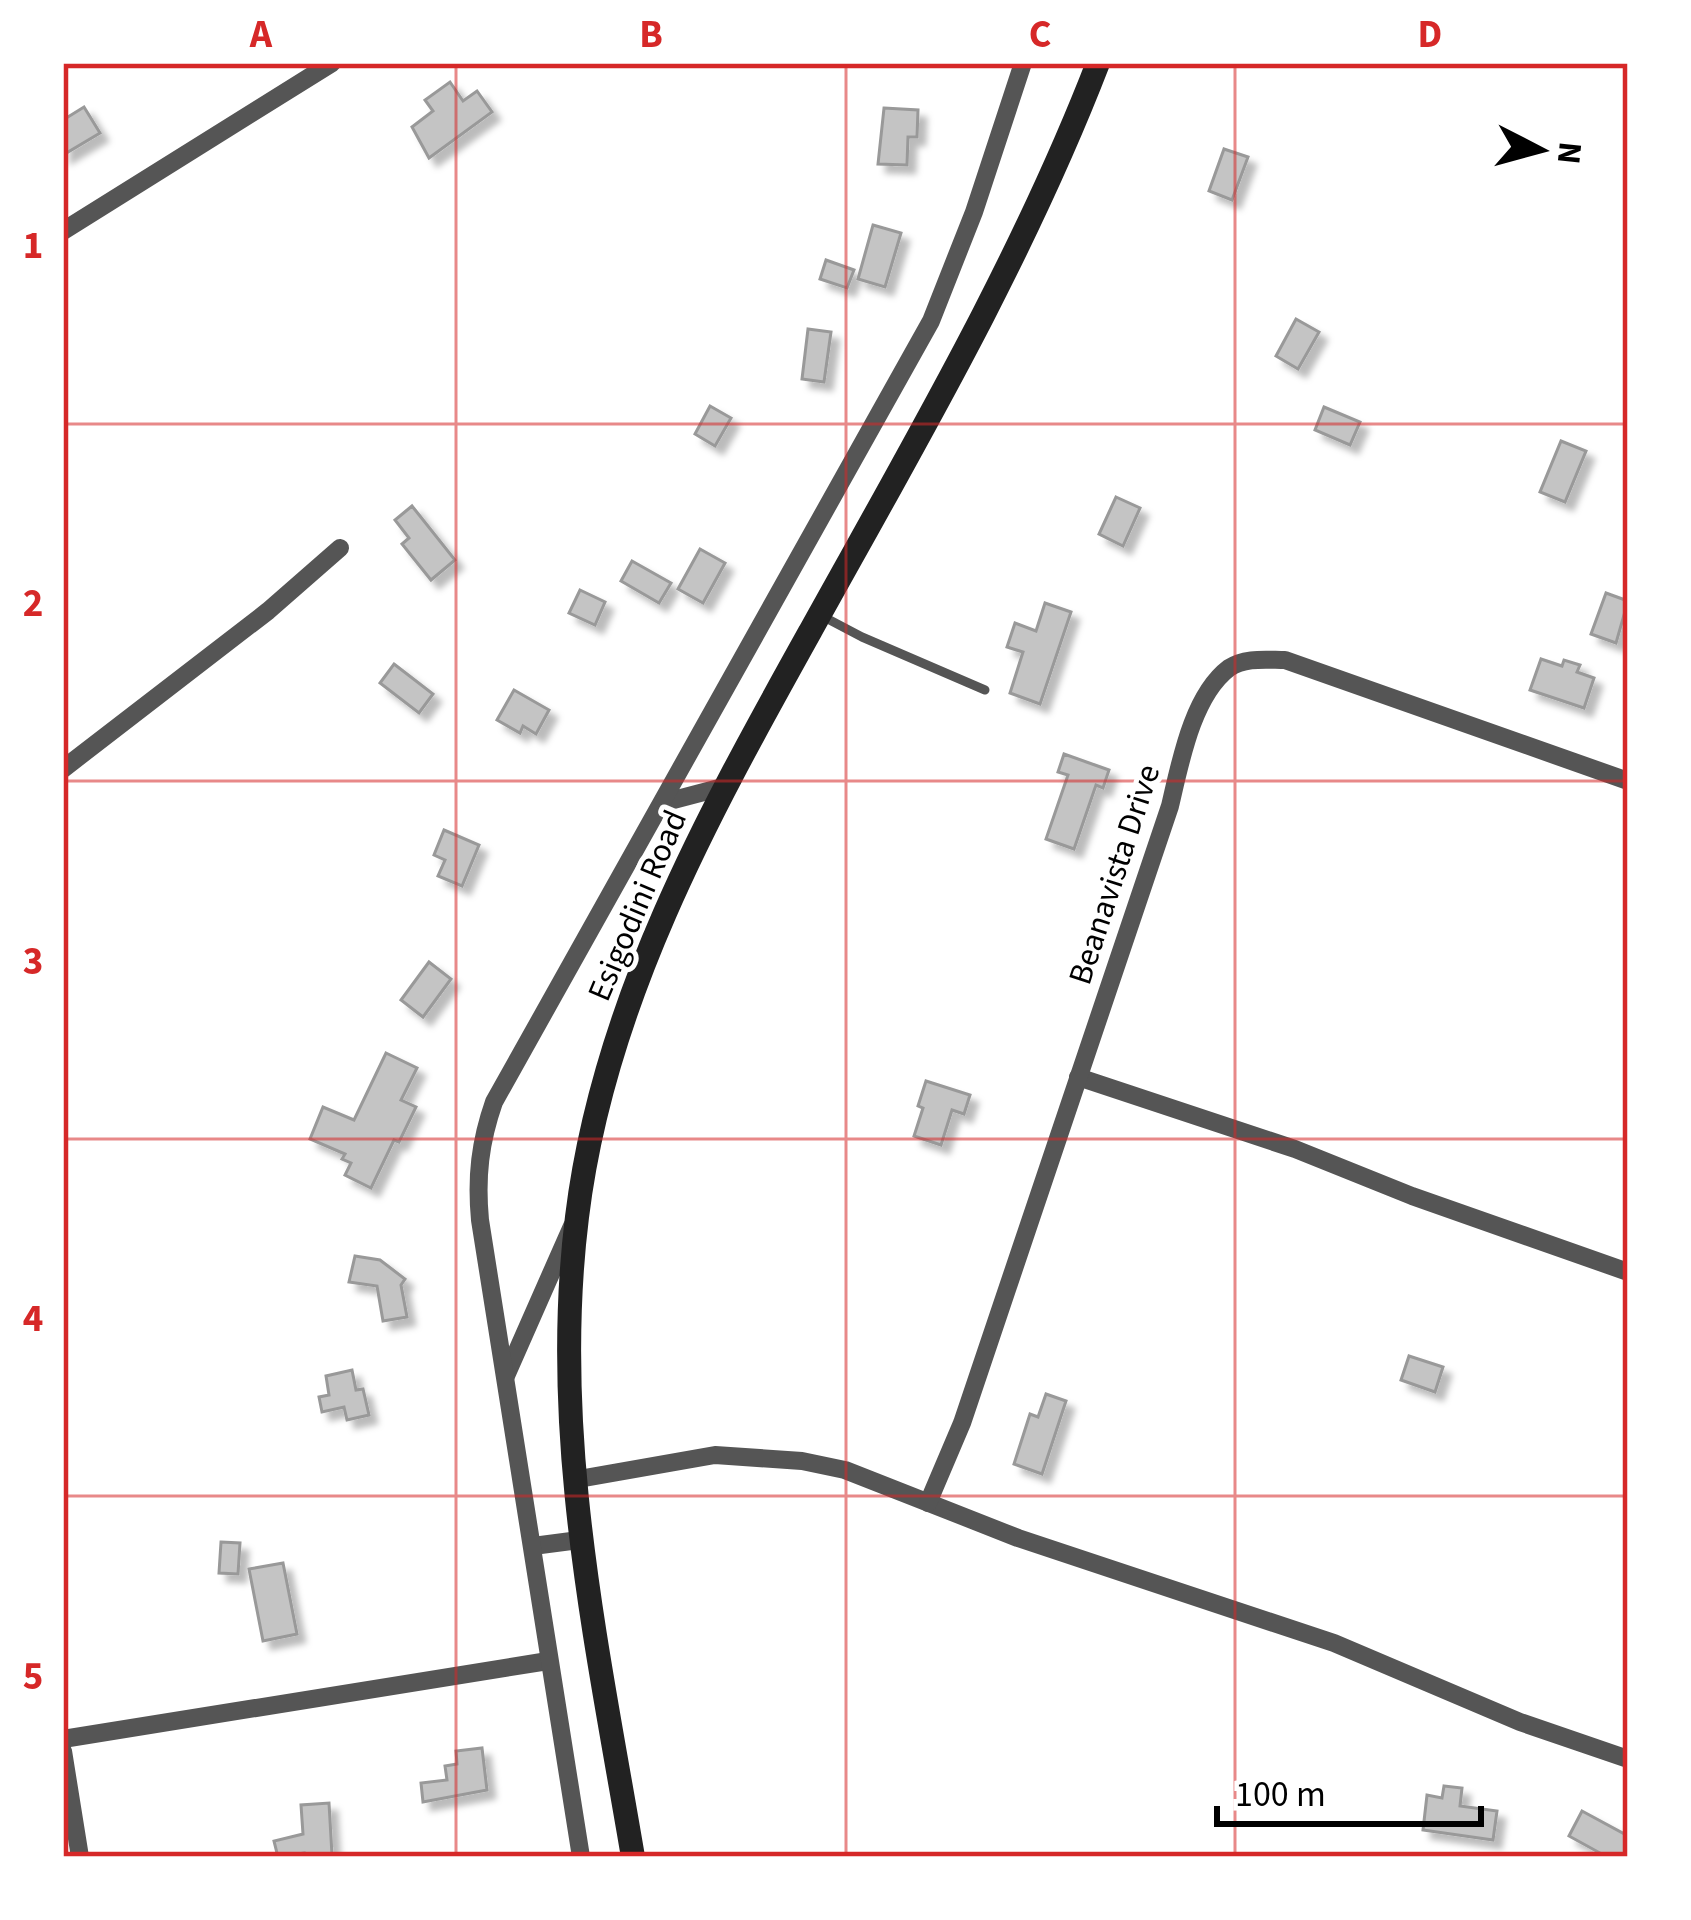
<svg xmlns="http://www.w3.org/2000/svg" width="1691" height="1920" viewBox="0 0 1691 1920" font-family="'Source Sans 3',sans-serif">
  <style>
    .building { fill: #c4c4c4; stroke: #999; stroke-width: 3; filter: url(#shadow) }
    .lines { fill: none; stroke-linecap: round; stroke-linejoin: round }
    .lane { stroke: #555; stroke-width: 9 }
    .street { stroke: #555; stroke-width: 18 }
    .secondary { stroke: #222; stroke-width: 24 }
    .grid { fill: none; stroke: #d62828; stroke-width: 3; stroke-opacity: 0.55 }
    .labels { text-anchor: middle; stroke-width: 10; stroke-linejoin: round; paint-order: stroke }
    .street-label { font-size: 33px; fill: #000; stroke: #fff }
    .neatline { fill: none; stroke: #d62828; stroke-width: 4.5 }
    .grid-label { font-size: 39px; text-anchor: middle; font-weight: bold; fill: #d62828 }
  </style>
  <defs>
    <filter id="shadow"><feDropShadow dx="8" dy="8" stdDeviation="3" flood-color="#0004"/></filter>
  </defs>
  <rect width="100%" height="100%" fill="#fff"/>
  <!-- building -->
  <g class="building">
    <path d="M450 82 463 101 477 91 492 112 429 158 412 127 433 111 425 100Z"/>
    <path d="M84 107 100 133 63 155V120Z"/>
    <path d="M884 108 918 110 917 137H908L907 165 878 164Z"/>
    <path d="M1224 149 1248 157 1232 200 1209 191Z"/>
    <path d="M873 225 901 233 885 287 858 279Z"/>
    <path d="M826 260 854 270 847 288 820 279Z"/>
    <path d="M1296 319 1319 332 1298 369 1276 356Z"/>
    <path d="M808 329 831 332 824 382 802 379Z"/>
    <path d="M710 406 731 418 715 446 695 434Z"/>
    <path d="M1324 407 1360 422 1350 445 1315 430Z"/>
    <path d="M1561 441 1586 451 1565 502 1540 492Z"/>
    <path d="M1116 497 1140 508 1123 546 1099 534Z"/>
    <path d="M412 506 455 560 431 580 402 544 409 538 395 520Z"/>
    <path d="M700 549 725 563 703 603 678 589Z"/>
    <path d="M632 561 671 583 659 603 621 581Z"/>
    <path d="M580 590 605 602 595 625 569 613Z"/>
    <path d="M1606 593 1628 601 1616 643 1591 634Z"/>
    <path d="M1045 603 1071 612 1040 704 1010 693 1023 652 1007 647 1015 623 1036 631Z"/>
    <path d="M1541 659 1562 666 1564 660 1580 665 1577 672 1594 678 1584 708 1530 690Z"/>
    <path d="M394 664 433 694 419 713 380 683Z"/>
    <path d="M514 690 549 710 536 734 523 726 520 733 497 720Z"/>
    <path d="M1064 754 1109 770 1103 788 1096 785 1074 849 1046 839 1068 775 1058 772Z"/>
    <path d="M444 830 479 845 462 886 438 876 445 860 434 855Z"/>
    <path d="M429 962 451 979 423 1017 401 1000Z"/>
    <path d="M386 1053 417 1068 401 1100 416 1107 399 1142 394 1140 371 1188 345 1175 351 1163 342 1159 345 1154 310 1139 323 1107 354 1120Z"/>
    <path d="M926 1081 970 1095 964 1114 952 1110 941 1145 914 1136 923 1108 918 1106Z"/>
    <path d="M355 1256 380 1260 405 1279 401 1285 407 1317 383 1321 377 1286 349 1282Z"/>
    <path d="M1409 1356 1443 1367 1435 1392 1401 1380Z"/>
    <path d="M352 1370 356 1390 363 1389 369 1415 347 1420 344 1407 322 1412 319 1397 329 1395 326 1376Z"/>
    <path d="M1046 1394 1066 1401 1042 1474 1014 1464 1030 1414 1038 1417Z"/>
    <path d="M221 1542 240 1543 238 1574 219 1573Z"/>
    <path d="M283 1563 297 1634 263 1641 249 1569Z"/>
    <path d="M482 1748 487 1790 423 1802 421 1783 447 1780 445 1766 457 1764 456 1751Z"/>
    <path d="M1444 1786 1462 1788 1460 1806 1497 1811 1493 1840 1423 1830 1427 1795 1442 1798Z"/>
    <path d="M329 1803 332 1855 304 1857V1853L278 1857 274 1841 303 1834 301 1805Z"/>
    <path d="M1582 1811 1628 1836V1857H1598L1600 1853 1569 1836Z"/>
  </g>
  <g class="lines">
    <!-- lane -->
    <path class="lane" d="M824 617 862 637 985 690"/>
    <!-- street -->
    <g class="street">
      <path d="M63 231 332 63"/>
      <path d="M63 769 268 611 340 548"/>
      <path d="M662 803 723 787"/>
      <path d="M1078 1077 1295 1149 1412 1196 1628 1272"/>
      <path d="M506 1376 572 1226"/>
      <path d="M573 1480 715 1455 802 1461 845 1470 1018 1538 1334 1643 1520 1722 1628 1759"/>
      <path d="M928 1503 962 1423 1170 806C1180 764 1192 696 1229 668 1245 657 1267 660 1285 660L1628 781"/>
      <path d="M533 1546 579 1540"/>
      <path d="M63 1739 548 1661"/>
      <path d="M63 1751 80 1857"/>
      <path d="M581 1857 480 1220C476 1177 480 1142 494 1102L931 321 974 212 1023 63"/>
    </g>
    <!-- secondary -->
    <path class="secondary" d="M633 1857C597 1644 550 1434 577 1217 603 1003 708 815 811 630 913 446 1022 260 1098 63"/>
  </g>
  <!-- grid -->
  <path class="grid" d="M456 63V1857M846 63V1857M1235 63V1857M63 424H1628M63 781H1628M63 1139H1628M63 1496H1628"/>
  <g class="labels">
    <!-- street labels -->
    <g class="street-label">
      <text transform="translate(1113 874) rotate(-72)" y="12">Beanavista Drive</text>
      <text transform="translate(636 905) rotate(-67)" y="12">Esigodini Road</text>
    </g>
  </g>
  <!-- border -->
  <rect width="1691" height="1920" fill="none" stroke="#ffffff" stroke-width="132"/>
  <!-- north arrow -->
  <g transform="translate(1541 150) rotate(96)" stroke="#ffffff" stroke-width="9" paint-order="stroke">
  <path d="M0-9L21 45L0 30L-21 45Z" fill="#000000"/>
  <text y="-18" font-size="33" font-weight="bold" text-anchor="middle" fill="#000000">N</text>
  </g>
  <!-- scale -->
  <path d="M1217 1806v18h264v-18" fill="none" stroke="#000000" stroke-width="6"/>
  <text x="1235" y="1806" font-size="36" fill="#000000" stroke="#ffffff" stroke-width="9" paint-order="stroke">100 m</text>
  <rect x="66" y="66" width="1559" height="1788" class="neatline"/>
  <g class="grid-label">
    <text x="261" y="47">A</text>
    <text x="651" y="47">B</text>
    <text x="1040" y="47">C</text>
    <text x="1430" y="47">D</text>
    <text x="33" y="258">1</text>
    <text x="33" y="616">2</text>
    <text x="33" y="974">3</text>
    <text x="33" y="1331">4</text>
    <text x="33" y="1689">5</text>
  </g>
</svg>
